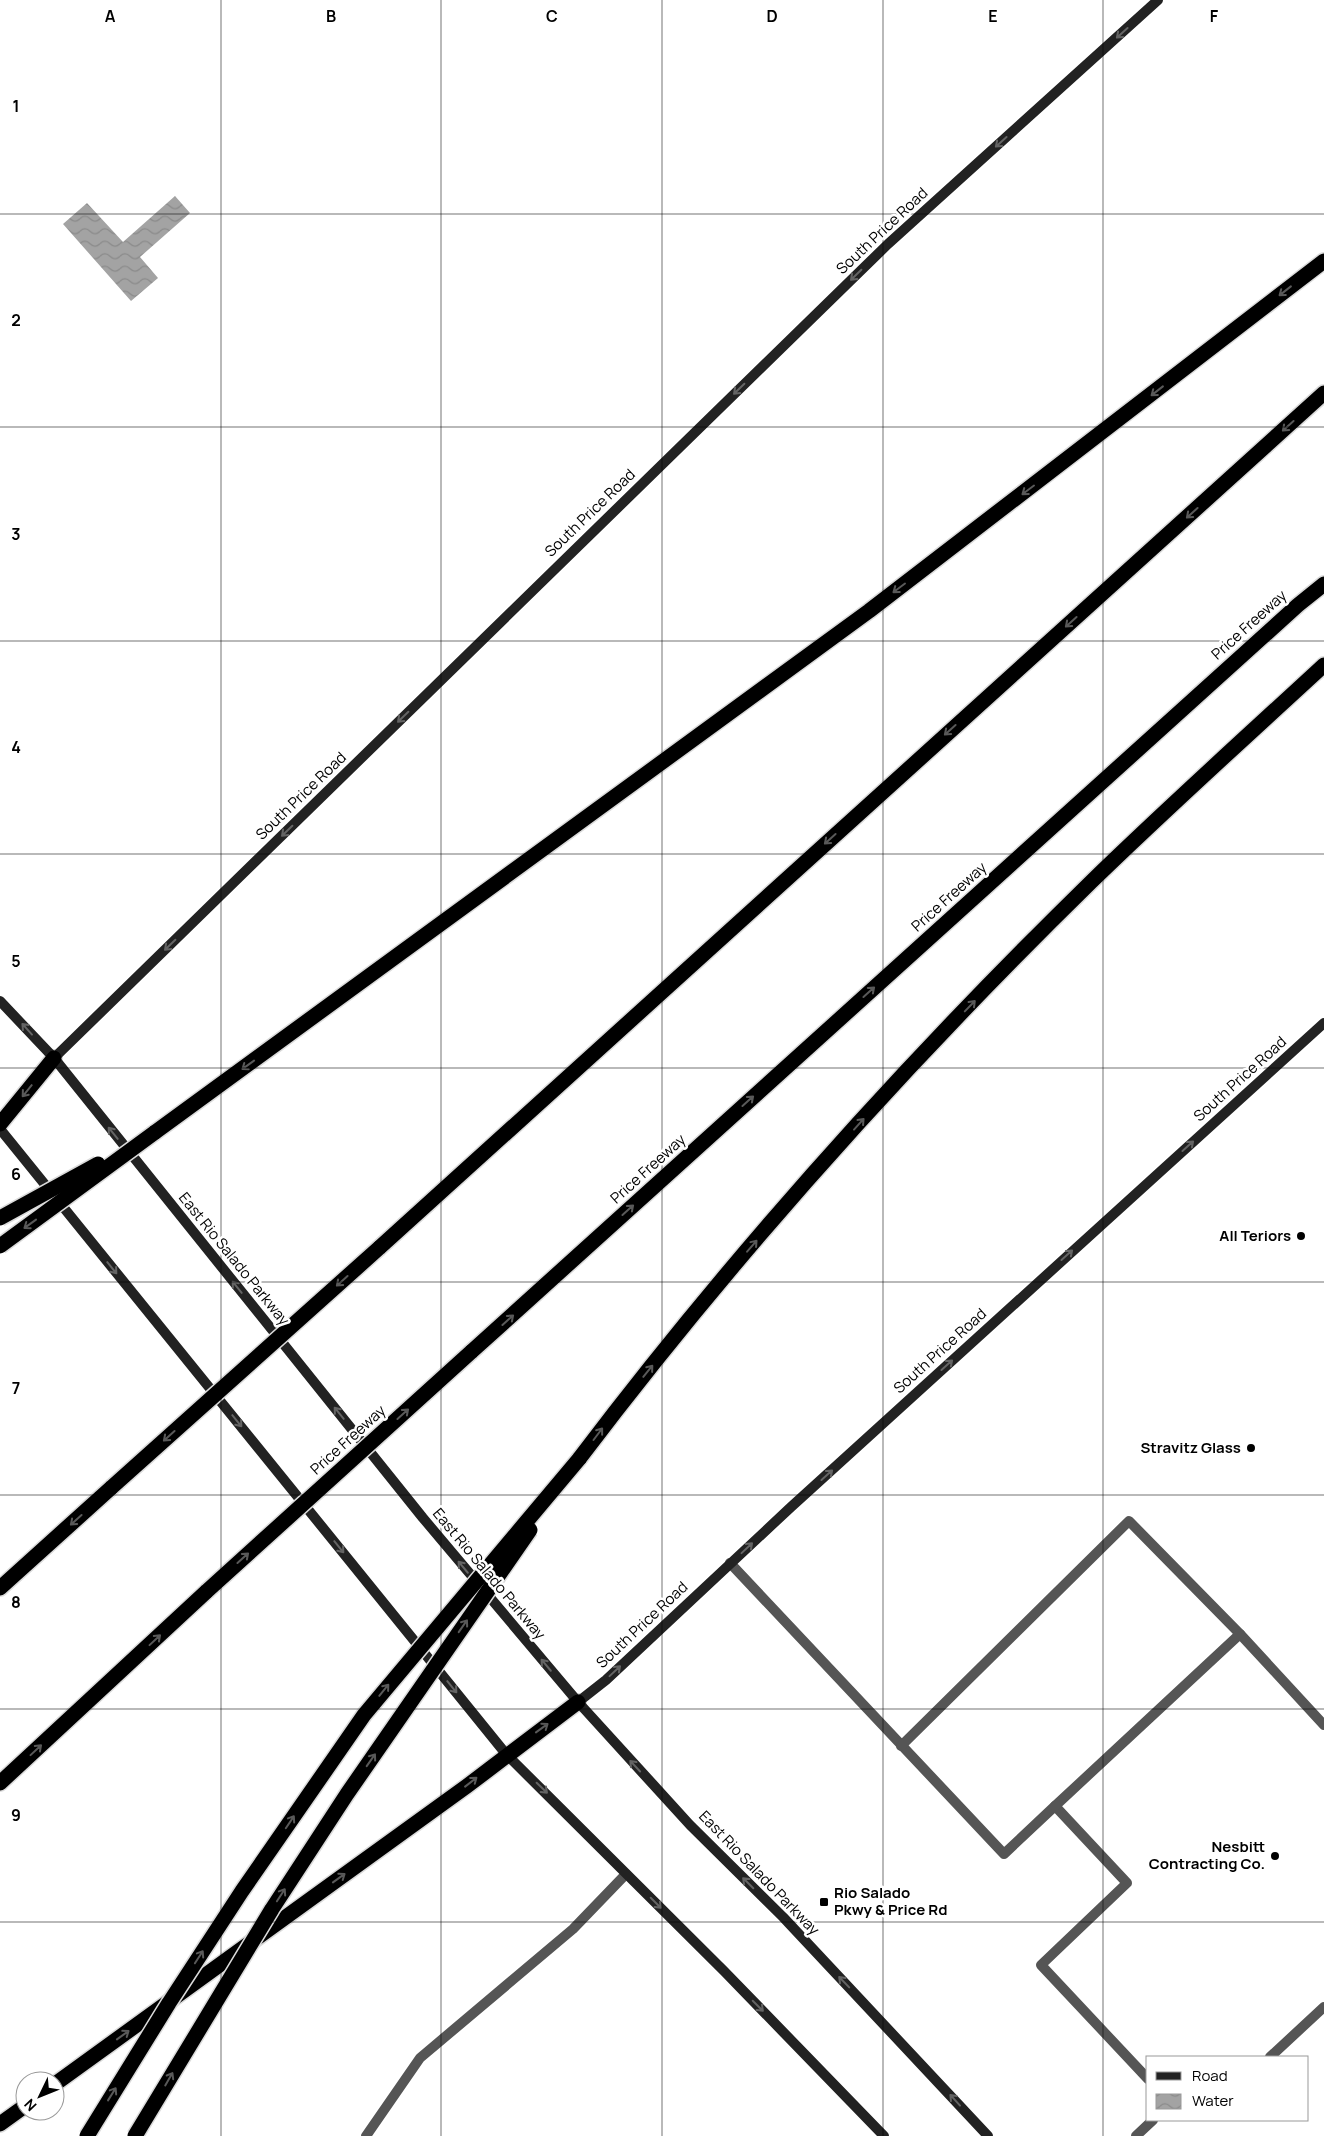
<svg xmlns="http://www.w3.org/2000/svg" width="1324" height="2136" viewBox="0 0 1324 2136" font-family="Manrope,sans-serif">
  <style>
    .water { fill: url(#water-waves) }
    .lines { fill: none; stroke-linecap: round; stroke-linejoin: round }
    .motorway-casing { stroke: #dbdbdb; stroke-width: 18 }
    .service { stroke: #555; stroke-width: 10 }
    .secondary { stroke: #222; stroke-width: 10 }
    .motorway { stroke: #000; stroke-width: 15 }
    .motorway-bridge-casing { stroke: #dbdbdb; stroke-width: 18; stroke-linecap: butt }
    .motorway-bridge { stroke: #000; stroke-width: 15 }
    .oneway { stroke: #646464 }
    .oneway2 { stroke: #595959 }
    .grid { fill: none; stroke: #000; stroke-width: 1; stroke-opacity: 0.55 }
    .poi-dot { fill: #000; stroke: #fff; stroke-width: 2 }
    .labels { text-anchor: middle; stroke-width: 5; stroke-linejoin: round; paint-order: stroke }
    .street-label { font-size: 15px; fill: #000; stroke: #fff }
    .poi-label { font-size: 15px; font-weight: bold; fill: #000; stroke: #fff; text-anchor: end }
    .grid-label { font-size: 16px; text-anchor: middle; font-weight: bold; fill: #000; stroke: #fff; stroke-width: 5; stroke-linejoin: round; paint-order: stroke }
  </style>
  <defs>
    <pattern id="water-waves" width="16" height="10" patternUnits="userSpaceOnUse" patternTransform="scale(1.25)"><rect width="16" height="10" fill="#a3a3a3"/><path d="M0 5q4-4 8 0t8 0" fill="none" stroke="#8b8b8b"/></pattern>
  </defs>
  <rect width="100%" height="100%" fill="#fff"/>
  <!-- water -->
  <path class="water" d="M175 196 190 213 140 257 158 278 131 301 63 224 87 203 123 242Z"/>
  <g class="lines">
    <defs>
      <g id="motorway">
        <path d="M0 1124 54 1058"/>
        <path d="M154 1133 869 611 1324 261"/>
        <path d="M379 1248 1324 393"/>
        <path d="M471 1352 1298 605 1324 584"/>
        <path d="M579 1459C732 1257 910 1059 1091 882 1167 808 1246 737 1324 665"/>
        <path d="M0 1588 112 1487"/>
        <path d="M0 1783 207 1591"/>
        <path d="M55 2084 467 1786 578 1702"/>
        <path d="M0 2124 25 2106"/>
      </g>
    </defs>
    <!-- motorway casing -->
    <use href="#motorway" class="motorway-casing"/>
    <!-- service -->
    <g class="service">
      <path d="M730 1563 1004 1854 1055 1806 1127 1883 1041 1965 1148 2079"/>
      <path d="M901 1746 1129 1521 1240 1634"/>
      <path d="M1055 1806 1240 1634 1324 1725"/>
      <path d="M1270 2057 1324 2007"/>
      <path d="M366 2136 420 2058 573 1929 626 1874"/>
      <path d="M1136 2136 1153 2120"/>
    </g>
    <!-- secondary -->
    <g class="secondary">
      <path d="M0 1001 54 1058 423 1518 578 1702 690 1825 783 1917 988 2136"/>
      <path d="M54 1058 888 244 1158 0"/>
      <path d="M0 1129 506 1754 724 1971 884 2136"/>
      <path d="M578 1702 606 1680 791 1507 1324 1023"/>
    </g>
    <!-- motorway -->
    <use href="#motorway" class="motorway"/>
    <defs>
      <g id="motorway-bridge">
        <path d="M0 1218 98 1164"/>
        <path d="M0 1246 154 1133"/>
        <path d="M112 1487 379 1248"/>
        <path d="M207 1591 471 1352"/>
        <path d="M87 2136 169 2003 242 1891 364 1715 579 1459"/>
        <path d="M135 2136 272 1909 347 1794 530 1530"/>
      </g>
    </defs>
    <!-- motorway-bridge casing -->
    <use href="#motorway-bridge" class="motorway-bridge-casing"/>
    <!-- motorway-bridge -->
    <use href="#motorway-bridge" class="motorway-bridge"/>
  </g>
  <!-- one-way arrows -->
  <defs><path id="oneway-shaft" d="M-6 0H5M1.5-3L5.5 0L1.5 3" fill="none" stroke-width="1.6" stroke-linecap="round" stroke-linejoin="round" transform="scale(1.25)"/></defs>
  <g class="oneway">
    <use href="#oneway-shaft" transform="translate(1122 33) rotate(138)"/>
    <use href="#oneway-shaft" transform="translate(1001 142) rotate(138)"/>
    <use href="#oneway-shaft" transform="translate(856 275) rotate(136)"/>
    <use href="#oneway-shaft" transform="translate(739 389) rotate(136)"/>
    <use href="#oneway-shaft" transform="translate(403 717) rotate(136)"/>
    <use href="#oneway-shaft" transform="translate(287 831) rotate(136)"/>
    <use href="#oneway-shaft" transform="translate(170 945) rotate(136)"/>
    <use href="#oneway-shaft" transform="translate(27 1029) rotate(-132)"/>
    <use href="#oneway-shaft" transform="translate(113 1133) rotate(-129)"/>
    <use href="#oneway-shaft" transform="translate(1188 1146) rotate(-42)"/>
    <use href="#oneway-shaft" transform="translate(1067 1255) rotate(-42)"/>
    <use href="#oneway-shaft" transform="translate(112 1268) rotate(51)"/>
    <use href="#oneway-shaft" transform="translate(237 1287) rotate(-129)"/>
    <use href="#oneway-shaft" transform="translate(947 1365) rotate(-42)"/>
    <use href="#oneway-shaft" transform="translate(339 1413) rotate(-129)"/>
    <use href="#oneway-shaft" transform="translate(237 1421) rotate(51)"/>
    <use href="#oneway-shaft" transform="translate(827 1475) rotate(-42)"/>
    <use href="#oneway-shaft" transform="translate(339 1547) rotate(51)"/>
    <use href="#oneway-shaft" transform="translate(747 1548) rotate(-43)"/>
    <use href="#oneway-shaft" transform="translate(463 1567) rotate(-130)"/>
    <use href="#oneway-shaft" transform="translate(546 1665) rotate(-130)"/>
    <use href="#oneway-shaft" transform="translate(615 1671) rotate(-43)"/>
    <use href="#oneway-shaft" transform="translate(452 1687) rotate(51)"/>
    <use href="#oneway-shaft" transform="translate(635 1766) rotate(-133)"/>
    <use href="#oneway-shaft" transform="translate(542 1788) rotate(44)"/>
    <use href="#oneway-shaft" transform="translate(748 1883) rotate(-135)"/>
    <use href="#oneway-shaft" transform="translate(656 1903) rotate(45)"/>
    <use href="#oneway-shaft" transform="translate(844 1982) rotate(-134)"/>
    <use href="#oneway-shaft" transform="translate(758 2006) rotate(45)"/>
    <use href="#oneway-shaft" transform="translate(955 2100) rotate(-132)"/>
  </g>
  <g class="oneway2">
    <use href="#oneway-shaft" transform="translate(1285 291) rotate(142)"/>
    <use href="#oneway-shaft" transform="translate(1157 391) rotate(142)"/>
    <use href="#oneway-shaft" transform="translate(1288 426) rotate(138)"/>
    <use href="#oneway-shaft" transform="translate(1028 490) rotate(143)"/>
    <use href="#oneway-shaft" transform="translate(1192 513) rotate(138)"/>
    <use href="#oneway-shaft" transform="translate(899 588) rotate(143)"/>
    <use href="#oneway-shaft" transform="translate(1071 622) rotate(138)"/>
    <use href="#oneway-shaft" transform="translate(950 730) rotate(138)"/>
    <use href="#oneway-shaft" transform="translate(830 839) rotate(138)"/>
    <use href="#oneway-shaft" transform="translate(869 992) rotate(-42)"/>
    <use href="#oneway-shaft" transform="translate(970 1006) rotate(-46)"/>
    <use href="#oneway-shaft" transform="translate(248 1065) rotate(144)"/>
    <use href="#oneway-shaft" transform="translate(27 1091) rotate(129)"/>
    <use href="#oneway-shaft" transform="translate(748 1101) rotate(-42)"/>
    <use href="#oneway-shaft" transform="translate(859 1124) rotate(-48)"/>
    <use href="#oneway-shaft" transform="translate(628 1210) rotate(-42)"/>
    <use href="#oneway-shaft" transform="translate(30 1224) rotate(144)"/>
    <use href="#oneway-shaft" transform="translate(752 1246) rotate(-49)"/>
    <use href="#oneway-shaft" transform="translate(342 1281) rotate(138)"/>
    <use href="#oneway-shaft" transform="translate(508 1320) rotate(-42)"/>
    <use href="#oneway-shaft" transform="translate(648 1371) rotate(-51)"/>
    <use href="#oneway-shaft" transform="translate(403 1414) rotate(-42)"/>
    <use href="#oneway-shaft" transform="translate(598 1434) rotate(-53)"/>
    <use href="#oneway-shaft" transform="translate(169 1436) rotate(138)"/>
    <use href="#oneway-shaft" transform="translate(76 1520) rotate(138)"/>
    <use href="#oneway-shaft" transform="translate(243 1558) rotate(-42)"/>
    <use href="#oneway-shaft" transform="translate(463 1626) rotate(-55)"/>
    <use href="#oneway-shaft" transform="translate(155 1640) rotate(-43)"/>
    <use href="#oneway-shaft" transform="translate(384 1690) rotate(-51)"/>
    <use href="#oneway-shaft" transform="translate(542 1728) rotate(-36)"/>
    <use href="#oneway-shaft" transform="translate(36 1750) rotate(-43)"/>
    <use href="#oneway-shaft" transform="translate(371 1760) rotate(-55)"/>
    <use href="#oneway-shaft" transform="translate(471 1782) rotate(-38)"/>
    <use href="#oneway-shaft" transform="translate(290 1822) rotate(-56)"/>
    <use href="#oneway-shaft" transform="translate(339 1878) rotate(-36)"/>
    <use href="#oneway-shaft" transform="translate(281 1895) rotate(-57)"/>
    <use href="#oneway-shaft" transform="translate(199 1957) rotate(-57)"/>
    <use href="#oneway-shaft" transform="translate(123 2035) rotate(-36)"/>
    <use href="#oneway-shaft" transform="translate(169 2079) rotate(-60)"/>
    <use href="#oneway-shaft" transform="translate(112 2094) rotate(-58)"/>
  </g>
  <!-- grid -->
  <path class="grid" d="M221 0V2136M441 0V2136M662 0V2136M883 0V2136M1103 0V2136M0 214H1324M0 427H1324M0 641H1324M0 854H1324M0 1068H1324M0 1282H1324M0 1495H1324M0 1709H1324M0 1922H1324"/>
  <!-- markers -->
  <g class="poi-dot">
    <circle cx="1301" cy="1236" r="5"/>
    <circle cx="1251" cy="1448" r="5"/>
    <circle cx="1275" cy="1856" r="5"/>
    <rect x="819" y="1897" width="10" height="10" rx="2.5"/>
  </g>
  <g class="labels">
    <!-- street labels -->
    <g class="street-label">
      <text transform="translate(882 231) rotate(-43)" y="5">South Price Road</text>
      <text transform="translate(590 513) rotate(-44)" y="5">South Price Road</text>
      <text transform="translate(1249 625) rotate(-42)" y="5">Price Freeway</text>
      <text transform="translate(301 796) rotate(-44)" y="5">South Price Road</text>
      <text transform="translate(949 897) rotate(-42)" y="5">Price Freeway</text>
      <text transform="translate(1240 1079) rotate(-42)" y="5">South Price Road</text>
      <text transform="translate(648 1169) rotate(-42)" y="5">Price Freeway</text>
      <text transform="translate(234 1259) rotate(51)" y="5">East Rio Salado Parkway</text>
      <text transform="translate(940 1351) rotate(-42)" y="5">South Price Road</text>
      <text transform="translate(348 1440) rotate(-42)" y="5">Price Freeway</text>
      <text transform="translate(489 1574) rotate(50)" y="5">East Rio Salado Parkway</text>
      <text transform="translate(642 1625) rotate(-43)" y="5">South Price Road</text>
      <text transform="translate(759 1873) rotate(46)" y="5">East Rio Salado Parkway</text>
    </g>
    <!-- poi labels -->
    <g class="poi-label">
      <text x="1291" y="1241">All Teriors</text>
      <text x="1241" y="1453">Stravitz Glass</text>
      <text x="1265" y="1852">Nesbitt<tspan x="1265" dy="17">Contracting Co.</tspan></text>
      <text x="834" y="1898" text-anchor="start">Rio Salado<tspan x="834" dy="17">Pkwy &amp; Price Rd</tspan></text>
    </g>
  </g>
  <g class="grid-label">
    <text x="110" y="22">A</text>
    <text x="331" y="22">B</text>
    <text x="552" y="22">C</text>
    <text x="772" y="22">D</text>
    <text x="993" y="22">E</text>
    <text x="1214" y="22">F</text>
    <text x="16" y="112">1</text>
    <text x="16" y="326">2</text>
    <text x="16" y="540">3</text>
    <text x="16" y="753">4</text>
    <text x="16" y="967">5</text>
    <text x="16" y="1180">6</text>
    <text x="16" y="1394">7</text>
    <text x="16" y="1608">8</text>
    <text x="16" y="1821">9</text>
  </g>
  <!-- legend -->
  <rect x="1146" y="2056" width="162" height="65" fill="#ffffff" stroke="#999999"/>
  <rect x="1156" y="2072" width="25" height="8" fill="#222222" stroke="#999999"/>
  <text x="1192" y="2081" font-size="15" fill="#000000">Road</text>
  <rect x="1156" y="2094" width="25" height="15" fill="url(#water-waves)" stroke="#999999"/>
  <text x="1192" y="2106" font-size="15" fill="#000000">Water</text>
  <!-- north arrow -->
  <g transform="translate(40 2096) rotate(227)"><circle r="24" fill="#ffffff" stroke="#999999"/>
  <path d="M0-4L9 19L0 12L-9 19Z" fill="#000000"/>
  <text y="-8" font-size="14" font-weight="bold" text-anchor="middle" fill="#000000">N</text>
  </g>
</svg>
